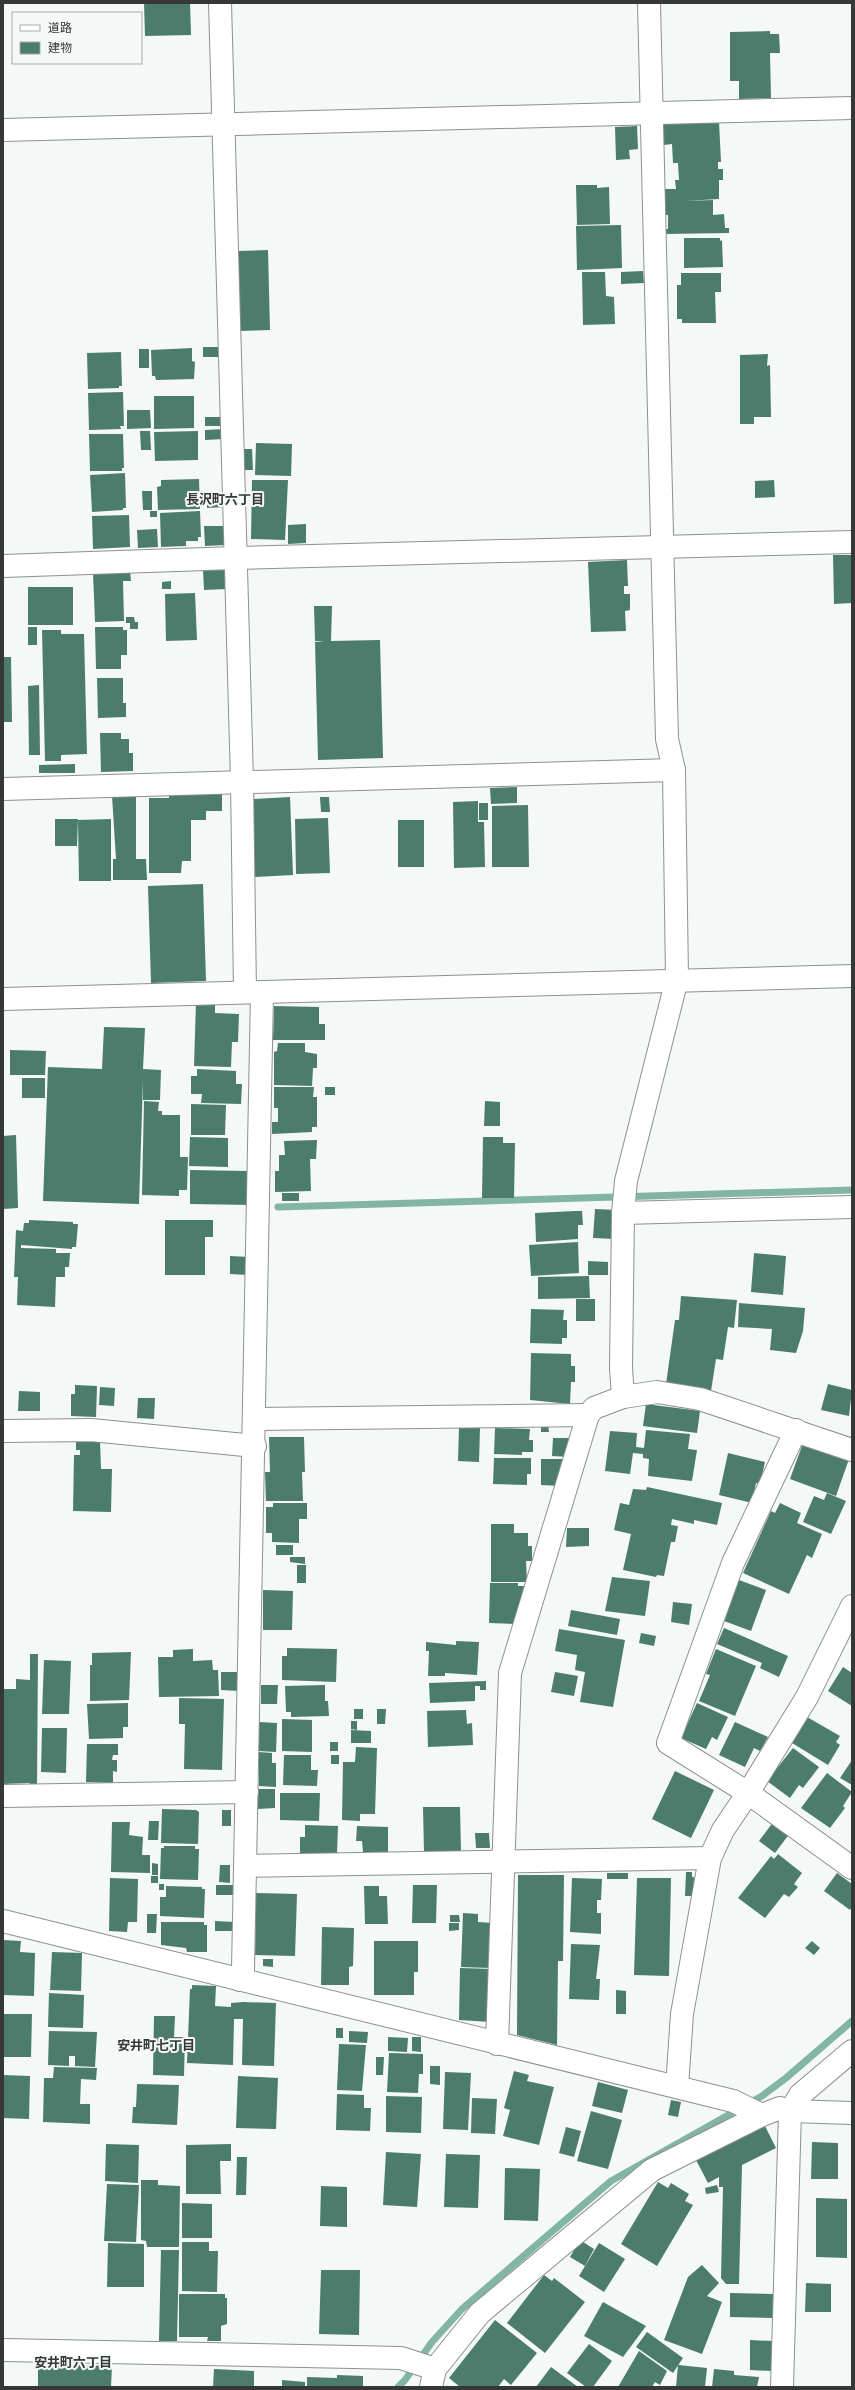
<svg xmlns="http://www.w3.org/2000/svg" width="855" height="2390" viewBox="0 0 855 2390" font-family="'Work Sans','Noto Sans JP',sans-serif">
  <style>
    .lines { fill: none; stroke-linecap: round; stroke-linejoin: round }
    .stream { stroke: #82b5a3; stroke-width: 7 }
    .building { fill: #4b7c6c }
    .minor-casing { stroke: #8d908f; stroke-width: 24 }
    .minor { stroke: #fff; stroke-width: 22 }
    .labels { text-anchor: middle; stroke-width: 4; stroke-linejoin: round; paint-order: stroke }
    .neighbourhood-label { font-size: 13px; font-weight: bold; fill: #363737; stroke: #f4f8f6 }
  </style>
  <rect width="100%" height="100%" fill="#f4f8f6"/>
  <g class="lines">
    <!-- stream -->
    <g class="stream">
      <path d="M278 1207 852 1190"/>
      <path d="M398 2387 405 2380 432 2342 462 2309 611 2181 762 2096 786 2078 852 2021"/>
    </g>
  </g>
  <!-- building -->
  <g class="building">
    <path d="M144 3H190L191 35 145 36Z"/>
    <path d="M770 31V34H779L780 53H770L771 98 739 99V81H730V32Z"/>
    <path d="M719 122 721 162H718V169H723V180H719V199L684 201 713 200V215L724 214 725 228H729V233L665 234V229H668V215H664L663 189H676L675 180H679L678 163H673L672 144 664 145V124Z"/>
    <path d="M637 126 638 149 629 150 630 159 616 160 615 127Z"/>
    <path d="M576 185H597V188L609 187 610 224 577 225Z"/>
    <path d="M621 225 622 268 577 270 576 226Z"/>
    <path d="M684 238H720V241L722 240 723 267 684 268Z"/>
    <path d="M268 250 270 330 239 331 237 251Z"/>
    <path d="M643 271 644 283 621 284V272Z"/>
    <path d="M582 272H605L606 296 614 297 615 324 583 325Z"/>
    <path d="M681 273H721V292H715L716 323H682V319H677V285H681Z"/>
    <path d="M203 347H222L221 357H203Z"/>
    <path d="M192 348V361L195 362 194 379 156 380 155 376H152L151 350Z"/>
    <rect x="139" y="349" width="10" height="19"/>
    <path d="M121 352 122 386H119V388L88 389 87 353Z"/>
    <path d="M768 354 767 366 770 365 771 417H754V424H740V355Z"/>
    <path d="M123 392 124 426H120L121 429 89 430 88 393Z"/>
    <path d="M154 396H194V428L154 429Z"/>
    <path d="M127 410H150L151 428 127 429Z"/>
    <path d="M205 417H223L224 426H205Z"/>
    <path d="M224 429V439L205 440V430Z"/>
    <path d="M140 431H150L151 450H141Z"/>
    <path d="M198 431V460L155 461 154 432Z"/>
    <path d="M89 434H123L124 468H122V471H90Z"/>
    <path d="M256 443 292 444 291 476 255 475Z"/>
    <path d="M241 449H252L253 470H241Z"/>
    <path d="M125 473 126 508H123V510L92 512 90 475Z"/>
    <path d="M199 479 200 509 158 510 157 487 161 486V480Z"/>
    <path d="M252 480H288L285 540 251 539Z"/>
    <path d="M774 480 775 497 755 498V481Z"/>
    <path d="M142 491H152V510H143Z"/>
    <path d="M207 498H225L226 507 207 508Z"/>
    <rect x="150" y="511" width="7" height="6"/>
    <path d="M200 511 201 537H198V541H186V546L161 547 160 513Z"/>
    <path d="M129 515 130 547 93 549 92 516Z"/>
    <path d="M306 524V543L288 544V525Z"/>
    <path d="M204 526H224L225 545 205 546Z"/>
    <path d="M157 529 158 547 138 548 137 530Z"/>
    <path d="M833 555H852V603L834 604Z"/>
    <path d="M627 560 628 586H624V594H630V610L625 611 626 631 591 632 588 562Z"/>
    <path d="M203 570H226V589L204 590Z"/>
    <path d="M130 571 131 581H123L124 621 95 622 93 573Z"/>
    <path d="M171 581V589H162V582Z"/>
    <rect x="28" y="587" width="45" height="38"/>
    <path d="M195 593 197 640 166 641 165 594Z"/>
    <path d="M314 606H332L331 641 380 640 383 758 318 760 315 642 325 641H315Z"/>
    <path d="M126 617H134L135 622H138V629H130V623H126Z"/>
    <rect x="28" y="627" width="9" height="18"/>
    <path d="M95 627H123V630H127V655H121V669H96Z"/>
    <path d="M42 630H61V634H84L87 754 61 755V761H45Z"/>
    <path d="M3 657H11L12 722H3Z"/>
    <path d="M97 678H123V703H126V717L98 718Z"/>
    <path d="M39 685 40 755H29L28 686Z"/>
    <path d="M100 733H121V739H129V753H133V771L101 772Z"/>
    <path d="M75 764V773H39V765Z"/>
    <path d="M517 787V803L491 804 490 788Z"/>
    <path d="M222 791V811H206V820H191V861H182L181 873H149V798H169V793Z"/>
    <path d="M112 796H136V859H146L147 880H113V859H116Z"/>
    <path d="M290 797 293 875 255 877 252 799Z"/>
    <path d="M320 797H329L330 812H321Z"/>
    <path d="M478 801V822H484L485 867 454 868 453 802Z"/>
    <rect x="479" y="803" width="9" height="17"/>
    <path d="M528 805 529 867H492V806Z"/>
    <path d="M328 818 330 873 296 874 295 819Z"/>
    <path d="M55 819H78L77 846H55Z"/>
    <path d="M111 819V881H79L78 820Z"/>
    <rect x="398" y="820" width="26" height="47"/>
    <path d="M203 884 206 981 151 983 148 886Z"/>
    <path d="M196 1002 215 1003V1013L239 1014 238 1042H232L231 1067 194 1066Z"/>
    <path d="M274 1006 319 1007V1024H325V1040H273Z"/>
    <path d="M104 1027 145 1028 143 1069 161 1070 160 1100H143V1081L139 1204 43 1201 48 1067 102 1069Z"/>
    <path d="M278 1043H305V1052L317 1054V1068H313L312 1086 274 1085V1052L277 1051Z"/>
    <path d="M10 1050 46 1051 45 1075H10Z"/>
    <path d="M197 1069 236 1071V1084H242L241 1104 201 1103 202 1094H191V1076H197Z"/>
    <rect x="22" y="1078" width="23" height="20"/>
    <path d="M274 1087H314L313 1097H317V1127H312V1132L272 1134V1122H278V1108H274Z"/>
    <rect x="325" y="1087" width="10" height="8"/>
    <path d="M144 1101 159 1102 158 1111H162V1115H180V1157H188L187 1190H179V1196L142 1195Z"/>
    <path d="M485 1101 500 1102V1126H484Z"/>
    <path d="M191 1104 226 1105 225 1135H191Z"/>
    <path d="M16 1135 18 1208 3 1209V1136Z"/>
    <path d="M190 1137 228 1138V1167L189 1166Z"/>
    <path d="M483 1137H503V1143H515L514 1198H482Z"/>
    <path d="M317 1140 316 1159H310L311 1191 275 1192V1171H279V1155H285L284 1141Z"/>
    <path d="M190 1170 247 1171V1191L252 1205 190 1204Z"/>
    <rect x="282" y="1193" width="17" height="8"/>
    <path d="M595 1209 617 1210 615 1239 593 1238Z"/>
    <path d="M574 1211H582L583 1225H578V1239L536 1242 535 1213Z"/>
    <path d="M29 1220 73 1222V1224H78L76 1247H72V1249L21 1245V1248L56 1249V1253H70L69 1267H65V1277H56L55 1307 17 1305 18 1277H14L16 1230 23 1231 24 1223H29Z"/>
    <path d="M165 1220H213V1237H205V1275H165Z"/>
    <path d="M578 1242 579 1273 531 1276 529 1245Z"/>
    <path d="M754 1253 786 1256 783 1295 751 1292Z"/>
    <path d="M230 1256 249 1257V1275L230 1274Z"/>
    <path d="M588 1261 608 1262V1275H588Z"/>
    <path d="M589 1276 590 1298 538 1299V1277Z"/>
    <path d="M681 1296 737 1300 734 1328 728 1327 723 1360 716 1359 711 1391 666 1384 675 1320H679Z"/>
    <rect x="576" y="1299" width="19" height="22"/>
    <path d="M739 1303 805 1308 803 1331 796 1353 770 1350 772 1329 738 1327Z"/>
    <path d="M531 1309 564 1310 563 1320H567V1338H562V1344L530 1343Z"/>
    <path d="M531 1353 571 1354V1366H575V1382H571L570 1404 530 1400Z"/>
    <path d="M828 1384 852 1390 849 1416 821 1410Z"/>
    <path d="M75 1385 97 1386 96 1417 71 1416V1394H75Z"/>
    <path d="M100 1387 115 1388 114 1406 99 1405Z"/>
    <path d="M19 1391 40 1392V1411H18Z"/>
    <path d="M138 1398H155L154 1419 137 1418Z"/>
    <path d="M646 1404 700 1411 697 1433 643 1426Z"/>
    <path d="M541 1424H548L549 1432H541Z"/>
    <path d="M459 1427 480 1428 479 1462 458 1461Z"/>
    <path d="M495 1428 530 1429 529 1440H533V1452H522V1455L494 1454Z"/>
    <path d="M646 1430 690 1434 688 1449 697 1450 692 1481 648 1476 649 1459 643 1458V1454L633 1453 630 1474 605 1471 610 1431 637 1433 636 1447 644 1448Z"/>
    <path d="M269 1437H304L305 1472H286H302L303 1501H266L265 1472H270Z"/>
    <path d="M553 1438H570V1457L552 1456Z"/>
    <path d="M76 1440 100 1441 101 1469H112L111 1512 73 1511 74 1455H80V1450H76Z"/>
    <path d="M803 1443 849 1459 836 1496 790 1479Z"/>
    <path d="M728 1453 765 1462 760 1484 756 1483 752 1503 719 1495Z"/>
    <path d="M494 1458H531V1474H527V1485L493 1484Z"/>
    <path d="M541 1459H562V1486L541 1485Z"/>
    <path d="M647 1487 722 1503 717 1525 694 1520V1524L672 1519 671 1525 678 1526 675 1542H671L664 1576 657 1575 656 1577 623 1570 631 1534 614 1530 620 1503 629 1505 633 1489 646 1490Z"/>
    <path d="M827 1493 846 1501 831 1534 803 1522 814 1496 824 1500Z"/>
    <path d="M273 1503H307V1519H299V1543L272 1542V1533H266V1507H273Z"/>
    <path d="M780 1503 801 1513 797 1523 822 1534 812 1558 807 1555 789 1594 743 1573 771 1511 775 1513Z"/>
    <path d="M491 1524H514V1533H528V1546H532V1561H526L527 1582H491Z"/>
    <path d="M567 1528H589V1546L566 1547Z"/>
    <rect x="276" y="1545" width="17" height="10"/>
    <path d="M290 1557H305V1564L290 1562Z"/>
    <rect x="297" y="1565" width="9" height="18"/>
    <path d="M612 1577 650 1581 645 1616 605 1611Z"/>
    <path d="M739 1580 766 1590 751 1631 724 1621Z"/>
    <path d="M490 1583H518V1586H524L523 1604 517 1624 489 1623Z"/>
    <path d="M263 1590 293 1591 292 1630H263Z"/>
    <path d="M673 1602 692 1604 689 1625 671 1622Z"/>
    <path d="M571 1610 620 1619 617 1635 568 1626Z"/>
    <path d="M724 1628 788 1656 779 1677 760 1668 762 1663 717 1644Z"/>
    <path d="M559 1629 625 1640 613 1707 580 1702 585 1672 575 1670 577 1655 555 1651Z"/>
    <path d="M641 1633 656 1636 654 1646 639 1643Z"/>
    <path d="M456 1641 479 1642 477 1675 445 1673V1676H428L429 1651H426V1642L456 1645Z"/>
    <path d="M287 1648 337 1649 336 1682 282 1680V1656H287Z"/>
    <path d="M193 1649V1661L212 1660 213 1670H218L219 1696 159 1697 158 1657H173V1650Z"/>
    <path d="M716 1649 756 1666 735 1716 699 1701 710 1675 706 1674Z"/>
    <path d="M131 1652 129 1700 90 1701V1665H92V1653Z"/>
    <path d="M30 1654H38L37 1787 29 1783 3 1784 4 1689H16V1679L30 1680Z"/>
    <path d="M44 1660 71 1661 69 1714H42Z"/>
    <path d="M843 1667 852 1673V1706L828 1691Z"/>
    <path d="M221 1672H240V1691L221 1690Z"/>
    <path d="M555 1672 578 1676 574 1696 551 1692Z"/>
    <path d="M486 1681V1690H480V1686H475V1701L430 1703 429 1683Z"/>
    <path d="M261 1685H278L277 1704H261Z"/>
    <path d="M325 1685V1701H328L329 1716 291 1717V1712H286L285 1686Z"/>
    <path d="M179 1698 224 1699 222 1770 184 1769 185 1724H179Z"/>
    <path d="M128 1703V1727H123V1738L89 1739 87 1704Z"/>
    <path d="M697 1703 728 1717 717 1740 712 1737 706 1749 681 1738Z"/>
    <rect x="354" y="1709" width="9" height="10"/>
    <path d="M377 1709H386L385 1724H377Z"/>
    <path d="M466 1710 467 1724 472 1723 473 1745 428 1747 427 1711Z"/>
    <path d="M807 1717 840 1736 836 1742 840 1745 828 1765 792 1743Z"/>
    <path d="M282 1719 312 1720V1752L282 1751Z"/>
    <path d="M351 1721H357V1730L351 1729Z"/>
    <path d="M259 1722 277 1723 276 1752 259 1751Z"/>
    <path d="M735 1722 768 1737 760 1751 754 1748 745 1767 719 1755Z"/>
    <path d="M42 1728H67L66 1773 41 1772Z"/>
    <path d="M351 1730 371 1731V1743H351Z"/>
    <rect x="330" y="1742" width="8" height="9"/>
    <path d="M87 1744H118V1755H113L112 1760H117V1772L113 1771V1783L86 1782Z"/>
    <path d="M356 1747 377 1748 375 1814H360V1821L342 1820 343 1762H355Z"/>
    <path d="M793 1748 819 1767 803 1788 799 1785 790 1798 767 1781Z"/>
    <path d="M259 1752 272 1753V1763H276V1787L259 1786Z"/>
    <path d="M284 1755H311V1770H318L317 1786 283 1785Z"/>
    <rect x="331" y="1755" width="8" height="9"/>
    <path d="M852 1760V1785L840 1778Z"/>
    <path d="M675 1771 714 1790 691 1838 652 1819Z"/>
    <path d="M827 1773 852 1792 843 1806 845 1808 830 1828 801 1808Z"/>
    <path d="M258 1789H275V1808L258 1809Z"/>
    <path d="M280 1793H320L319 1821 280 1820Z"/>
    <path d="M423 1807H460L461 1852H424Z"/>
    <path d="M162 1809 196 1810 199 1812 198 1844 161 1843Z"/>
    <rect x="222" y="1810" width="9" height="16"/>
    <path d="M149 1821H159L158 1840H148Z"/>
    <path d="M774 1821 790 1833 775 1853 759 1841Z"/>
    <path d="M112 1822H130L129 1835 143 1837 142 1855H150V1873L111 1872Z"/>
    <path d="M305 1825 338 1826 337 1853H300V1837H305Z"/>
    <path d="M357 1826 388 1827V1852H363L362 1841H356Z"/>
    <path d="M475 1833H489L490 1848H476Z"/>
    <path d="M164 1846H195V1849H199L198 1880 160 1879 161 1848H164Z"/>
    <path d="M778 1854 802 1873 794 1884 798 1887 789 1897 784 1894 765 1918 738 1898 771 1856 774 1859Z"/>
    <path d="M152 1863 158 1864V1875H152Z"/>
    <path d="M220 1865H230V1883L219 1882Z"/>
    <path d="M686 1872H692V1877H694L693 1896H685Z"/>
    <rect x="607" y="1873" width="21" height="6"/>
    <path d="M837 1873 852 1884V1906L850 1910 824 1891Z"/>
    <path d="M518 1875H564L563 1961H558L557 2045 517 2035Z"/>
    <rect x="151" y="1876" width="7" height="7"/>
    <path d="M110 1878 138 1879 137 1922H128L127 1932 109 1931Z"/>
    <path d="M572 1878 602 1879 601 1900H597V1913H601V1934L570 1932Z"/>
    <path d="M637 1878H671L669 1976 634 1975Z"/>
    <rect x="159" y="1884" width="5" height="6"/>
    <rect x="216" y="1885" width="18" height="10"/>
    <path d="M413 1885H437L436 1923H412Z"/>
    <path d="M166 1886 202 1887V1889H205L204 1918 160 1916V1897H166Z"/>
    <path d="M364 1886H379V1896H387L388 1924H365Z"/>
    <path d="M256 1893 297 1894 295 1956 255 1955Z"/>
    <path d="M463 1913 478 1914V1922L493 1923 490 1968 461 1967Z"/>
    <path d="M147 1914H157L156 1933H147Z"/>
    <path d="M450 1915H459L460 1922H450Z"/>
    <path d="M215 1921 234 1922 233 1931H215Z"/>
    <path d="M161 1922H204V1925H207V1952H187L186 1948 161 1945Z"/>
    <path d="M449 1923H459V1930L449 1931Z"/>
    <path d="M322 1927 354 1928 353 1966 349 1967V1985H321Z"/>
    <path d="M3 1940 21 1941 20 1952 35 1953 34 1996 3 1995Z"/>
    <path d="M374 1941H418V1972H414V1995H374Z"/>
    <path d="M812 1941 820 1948 814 1955 805 1948Z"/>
    <path d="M571 1944 600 1945 596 1979H600L599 2000 569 1999Z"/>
    <path d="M52 1952 82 1953 81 1991 50 1990Z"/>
    <path d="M263 1959H273V1967L263 1966Z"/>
    <path d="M460 1968 493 1969 491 2022 459 2020Z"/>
    <path d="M192 1985 216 1986 215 2006 231 2007V2003L243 2002 276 2003 274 2066 242 2065 243 2019H234L233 2065 187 2063 190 1989H192Z"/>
    <path d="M616 1990 626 1991V2014H616Z"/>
    <path d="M49 1993 84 1995 83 2028 48 2027Z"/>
    <path d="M3 2014H32L31 2057H3Z"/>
    <path d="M154 2016H175L174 2037H185L184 2076 153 2075Z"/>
    <rect x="336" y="2028" width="7" height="10"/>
    <path d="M49 2031 97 2032 95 2067 75 2066V2056H69V2066L48 2065Z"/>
    <path d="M349 2031 368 2032 367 2043 349 2042Z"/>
    <path d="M388 2037 408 2038 407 2052 388 2051Z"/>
    <path d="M412 2037H421V2052L412 2051Z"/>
    <path d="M339 2044 366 2045 362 2091 337 2090Z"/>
    <path d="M389 2053 423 2054V2074H419L418 2093 387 2092Z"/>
    <path d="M376 2057H384L383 2075H376Z"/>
    <path d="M430 2066H440V2085L430 2084Z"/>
    <path d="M54 2067 97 2068 96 2080 81 2079 80 2104H90V2124L43 2122 44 2078H53Z"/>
    <path d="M514 2071 529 2075 527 2081 554 2087 539 2145 503 2136 510 2110 504 2108Z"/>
    <path d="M445 2072 471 2073 468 2130 443 2129Z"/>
    <path d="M3 2075 30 2076 29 2119 3 2118Z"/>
    <path d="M238 2076 278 2078 276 2129 236 2128Z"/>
    <path d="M598 2082 628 2090 622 2113 592 2106Z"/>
    <path d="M137 2084 179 2085 177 2125 132 2123 133 2107H136Z"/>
    <path d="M337 2094 364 2095V2108H371L370 2131 336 2130Z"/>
    <path d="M386 2096 422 2097 421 2133 386 2132Z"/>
    <path d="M472 2098 497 2099 495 2134 471 2133Z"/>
    <path d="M671 2100 681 2102 678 2117 668 2115Z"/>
    <path d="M591 2111 622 2120 608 2169 577 2161Z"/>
    <path d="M764 2124 776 2148 742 2165 739 2284H726L721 2278 723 2187H719V2177L708 2183 696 2160Z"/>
    <path d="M566 2127 581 2131 574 2157 559 2153Z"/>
    <path d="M812 2142 838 2143V2179H811Z"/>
    <path d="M106 2144 139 2145 138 2183 105 2181Z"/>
    <path d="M231 2144V2161H220L221 2194H186V2145Z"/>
    <path d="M386 2152 421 2154 417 2207 383 2205Z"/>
    <path d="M446 2154 480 2155 478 2208 444 2207Z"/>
    <path d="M237 2157H247L246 2195H236Z"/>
    <path d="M505 2168 540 2169 538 2221 504 2220Z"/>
    <path d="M141 2180H158V2185L180 2186 179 2247H147L146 2241 141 2240Z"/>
    <path d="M658 2182 668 2188 671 2183 689 2194 685 2201 693 2205 657 2266 621 2244Z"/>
    <path d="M107 2184 139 2185 136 2242 104 2241Z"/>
    <path d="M717 2185 719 2192 706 2194 705 2188Z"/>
    <path d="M321 2186 347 2187V2227L320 2226Z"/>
    <path d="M816 2198 847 2199V2258L816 2257Z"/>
    <path d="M182 2203 212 2204V2238H182Z"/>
    <path d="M580 2240 594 2249 585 2266 570 2257Z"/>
    <path d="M182 2242H209V2251H218L217 2292 182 2291Z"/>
    <path d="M108 2243 144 2244V2287H107Z"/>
    <path d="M599 2243 625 2259 604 2292 579 2276Z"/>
    <path d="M161 2250H179L177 2341H159Z"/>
    <path d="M702 2265 719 2283 707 2296 722 2302 702 2354 664 2340 688 2277Z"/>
    <path d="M321 2270H360L359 2335 319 2334Z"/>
    <path d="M544 2275 552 2281 554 2278 585 2302 545 2353 507 2323Z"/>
    <path d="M806 2283 831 2284V2312H805Z"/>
    <path d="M730 2293 773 2294V2318L730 2317Z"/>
    <path d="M179 2294H225V2298H227V2324L221 2326V2341H207L208 2337H179Z"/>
    <path d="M603 2302 646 2326 623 2357 584 2336Z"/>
    <path d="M495 2320 537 2353 511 2385 504 2379 498 2387H460L449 2378Z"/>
    <path d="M647 2332 683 2358 673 2373 636 2347Z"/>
    <path d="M750 2340 772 2341 771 2371 750 2370Z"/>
    <path d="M589 2344 612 2361 593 2387H586L567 2373Z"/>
    <path d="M639 2351 667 2371 660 2385 655 2382 652 2387H618Z"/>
    <path d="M38 2364 112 2366 111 2387H38Z"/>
    <path d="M678 2365 707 2368 705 2387H676Z"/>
    <path d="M551 2367 578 2387H536Z"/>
    <path d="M214 2369 254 2371V2387H213Z"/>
    <path d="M714 2369 734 2371V2375L759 2377 757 2387H712Z"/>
    <path d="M337 2375 363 2376V2387H307V2377L337 2378Z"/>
    <path d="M282 2380 305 2382V2387H282Z"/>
  </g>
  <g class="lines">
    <defs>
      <g id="minor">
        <path d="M220 3 242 781 245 992"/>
        <path d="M3 130 852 108"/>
        <path d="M3 566 235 558 852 542"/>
        <path d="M3 789 674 770"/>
        <path d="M3 999 852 976"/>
        <path d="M623 1213 852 1207"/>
        <path d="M623 1397 621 1368 623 1213 626 1181 677 979 674 770 667 739 649 3"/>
        <path d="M255 1419 588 1415"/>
        <path d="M796 1430 733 1563 668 1743 748 1793 852 1868"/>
        <path d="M3 1431 91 1430 255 1446"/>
        <path d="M3 1796 247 1792"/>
        <path d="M246 1866 710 1858"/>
        <path d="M3 1921 733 2101 762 2115"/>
        <path d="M240 1980 243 1970 262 992"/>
        <path d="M497 2044 510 1673 588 1415 594 1408 623 1397 657 1392 700 1399 852 1450"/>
        <path d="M677 2087 682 2014 710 1858 723 1830 748 1793 807 1697 852 1606"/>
        <path d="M3 2350 401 2358 435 2369"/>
        <path d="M431 2387 435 2369 480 2313 652 2170 762 2115 780 2108 790 2111 852 2113"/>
        <path d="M782 2387 790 2111 800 2095 852 2051"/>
      </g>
    </defs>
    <!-- minor casing -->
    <use href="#minor" class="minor-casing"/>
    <!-- minor -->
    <use href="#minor" class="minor"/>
  </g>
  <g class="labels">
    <!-- neighbourhood labels -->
    <g class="neighbourhood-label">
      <text x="225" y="504">長沢町六丁目</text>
      <text x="156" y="2050">安井町七丁目</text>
      <text x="73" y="2367">安井町六丁目</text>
    </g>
  </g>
  <!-- border -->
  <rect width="855" height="2390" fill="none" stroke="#363737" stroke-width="8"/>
  <!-- legend -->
  <rect x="12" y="12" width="130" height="52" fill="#f4f8f6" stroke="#a8abaa"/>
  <rect x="20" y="25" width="20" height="6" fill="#ffffff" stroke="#a8abaa"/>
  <text x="48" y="32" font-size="12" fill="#363737">道路</text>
  <rect x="20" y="42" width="20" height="12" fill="#4b7c6c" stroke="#a8abaa"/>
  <text x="48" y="52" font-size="12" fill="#363737">建物</text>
</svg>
